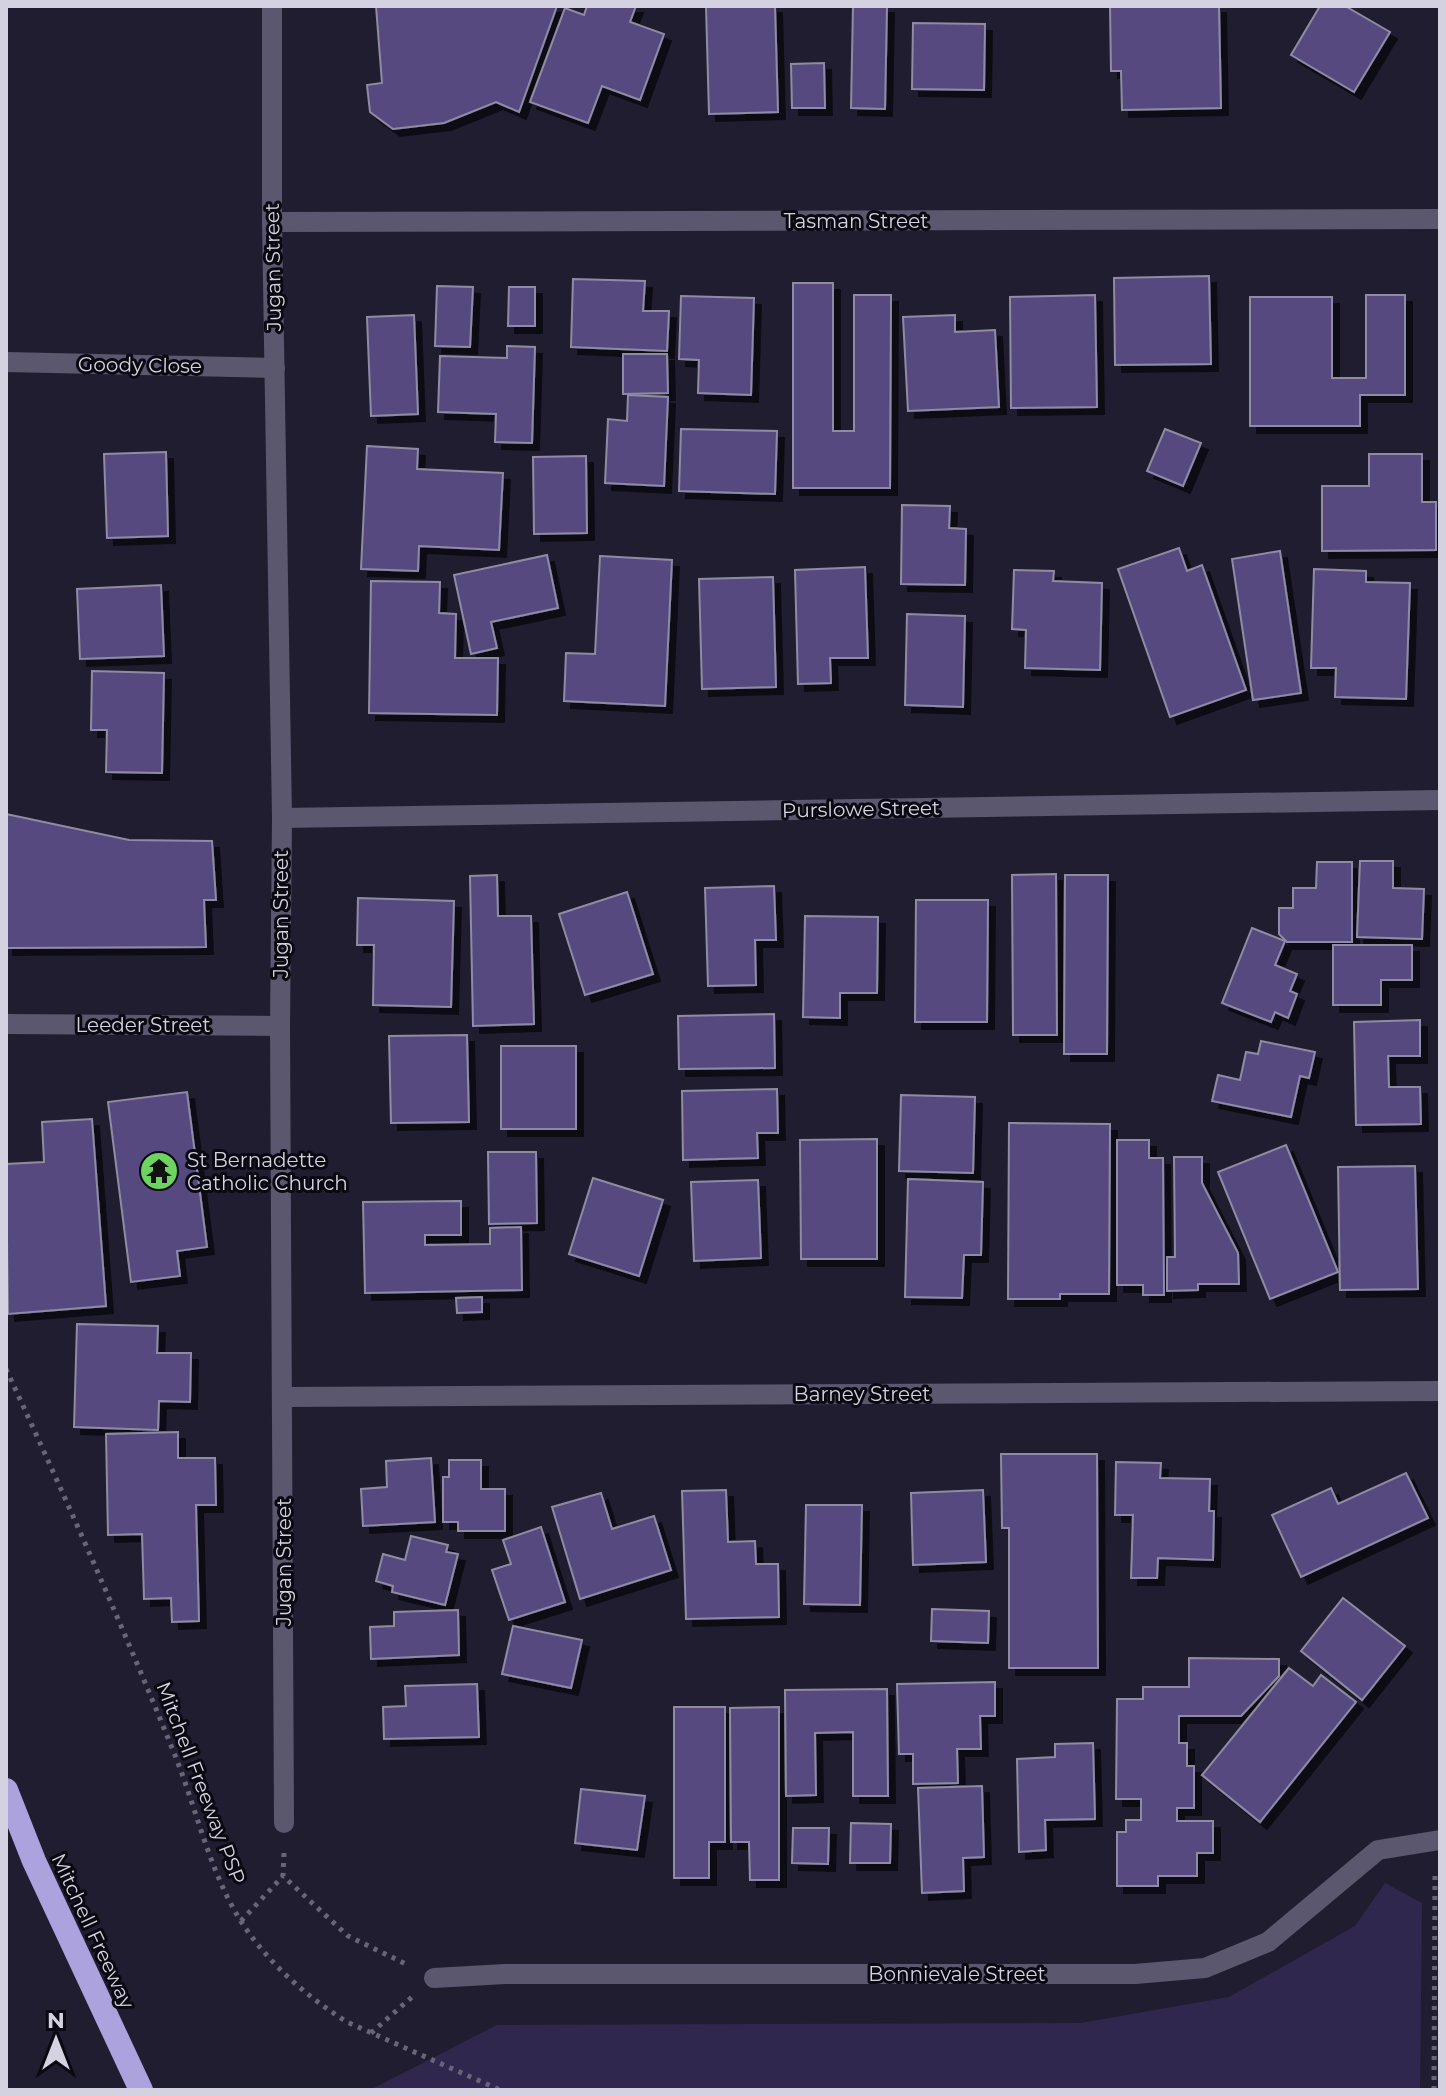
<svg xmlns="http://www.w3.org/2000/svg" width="1446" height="2096" viewBox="0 0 1446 2096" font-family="Montserrat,sans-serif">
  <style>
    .green { fill: #30274f }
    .building { fill: #544a7f; stroke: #8f8ba4; stroke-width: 2; filter: url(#shadow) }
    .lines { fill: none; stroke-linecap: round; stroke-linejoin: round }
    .path { stroke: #686577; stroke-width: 5; stroke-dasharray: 4 6; stroke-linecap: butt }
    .minor { stroke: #5a576f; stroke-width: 20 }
    .motorway { stroke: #aca2de; stroke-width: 24 }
    .labels { text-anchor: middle; stroke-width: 6; stroke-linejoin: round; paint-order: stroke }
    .street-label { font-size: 20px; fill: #d4d2e0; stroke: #0a0911 }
    .poi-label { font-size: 20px; fill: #d4d2e0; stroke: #0a0911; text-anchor: start }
  </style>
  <defs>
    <filter id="shadow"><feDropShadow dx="7" dy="7" stdDeviation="0" flood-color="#0009"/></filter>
  </defs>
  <rect width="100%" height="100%" fill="#211d31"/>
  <!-- green -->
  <path class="green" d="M1385 1883 1422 1903 1420 2090H370L497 2025 1081 2023 1229 1997 1355 1926Z"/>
  <!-- building -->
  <g class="building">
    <path d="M376 6H557L519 112 496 102 444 123 393 129 370 112 367 85 382 83Z"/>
    <path d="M587 6H636L630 22 664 34 640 100 602 86 588 123 530 102 565 8 584 15Z"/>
    <path d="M706 6H775L778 112 709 114Z"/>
    <path d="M853 6H887L885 109 851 108Z"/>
    <path d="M1110 6H1219L1221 108 1122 110 1121 71H1111Z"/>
    <path d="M1320 6H1345L1390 32 1354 92 1291 55Z"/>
    <path d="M913 23 985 24 984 90 912 89Z"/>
    <path d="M824 63 825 108H792L791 64Z"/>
    <path d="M1209 276 1211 364 1115 365 1114 278Z"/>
    <path d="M573 279 645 281 643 311H669L667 351 571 347Z"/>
    <path d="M793 283H833V431H854V295H891L890 488H793Z"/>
    <path d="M437 286 473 287 470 347 435 346Z"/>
    <path d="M509 287H535V326H508Z"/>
    <path d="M1095 295 1097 407 1011 408 1010 297Z"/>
    <path d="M1366 295H1405V395H1360V426H1250V297H1332V378H1366Z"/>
    <path d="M681 296 754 298 751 395 698 393 699 360 679 359Z"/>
    <path d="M414 315 418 414 371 416 367 317Z"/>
    <path d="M955 315V332L995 330 999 407 908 411 903 317Z"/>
    <path d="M507 346 535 347 532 443 495 442 496 414 438 412 440 356 507 358Z"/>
    <path d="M623 354H667L668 393 623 394Z"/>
    <path d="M628 395 668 397 664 486 605 483 608 419 627 421Z"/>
    <path d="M681 429 777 431 775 494 679 491Z"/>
    <path d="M1165 429 1201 443 1183 486 1147 471Z"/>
    <path d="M367 446 418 449 417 469 503 473 499 550 419 546 418 571 361 569Z"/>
    <path d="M166 452 168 536 107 538 104 454Z"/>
    <path d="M1369 454H1422V502H1436V550L1322 551V486H1369Z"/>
    <path d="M586 456 587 533 534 534 533 457Z"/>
    <path d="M902 505 950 506 949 528 966 529 965 585 901 584Z"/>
    <path d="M1179 548 1187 571 1202 565 1246 690 1170 717 1118 569Z"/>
    <path d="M1280 551 1301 693 1253 700 1232 559Z"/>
    <path d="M547 555 558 608 491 622 497 648 471 654 454 575Z"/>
    <path d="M600 556 672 560 665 706 564 701 566 653 595 654Z"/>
    <path d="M865 567 868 658H830L831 683 798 684 795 570Z"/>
    <path d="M1314 569 1366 571V582L1410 583 1406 699 1335 697 1336 668H1311Z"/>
    <path d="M1014 570 1054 571 1053 581 1102 583 1100 670 1025 668 1026 630 1012 629Z"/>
    <path d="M773 577 776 687 702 689 699 579Z"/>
    <path d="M371 581 440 582 439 613 456 614 455 658H498L497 715 369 713Z"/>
    <path d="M161 585 164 656 80 659 77 589Z"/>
    <path d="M907 614 965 616 963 707 905 705Z"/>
    <path d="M92 671 164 673 162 773 106 772 107 730H91Z"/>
    <path d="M6 814 129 840 212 841 216 900H204L206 947 6 948Z"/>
    <path d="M1360 861H1393V888L1424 889 1422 939 1357 937Z"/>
    <path d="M1317 862H1352V942H1287L1279 934V908H1293V888H1316Z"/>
    <path d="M1056 874 1057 1035H1013L1012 875Z"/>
    <path d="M497 875 498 916H531L534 1024 473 1026 470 876Z"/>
    <path d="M1065 875H1108L1107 1054H1064Z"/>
    <path d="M774 886 776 940H755L756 985 708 986 705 888Z"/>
    <path d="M627 892 653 974 585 995 559 914Z"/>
    <path d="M358 898 454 901 451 1007 373 1005 374 945H357Z"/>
    <path d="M916 900H988L987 1022H915Z"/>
    <path d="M805 916 878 917 877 993H840V1018L803 1017Z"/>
    <path d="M1252 928 1285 941 1275 965 1297 974 1290 991 1297 994 1288 1018 1275 1012 1271 1022 1222 1003Z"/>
    <path d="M1333 945H1412V980H1381V1005H1333Z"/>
    <path d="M774 1014 775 1068 679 1069 678 1016Z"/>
    <path d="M1420 1020V1056H1388L1389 1087H1420L1421 1124 1356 1125 1354 1022Z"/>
    <path d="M467 1035 469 1122 391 1123 389 1036Z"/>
    <path d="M1261 1041 1315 1052 1309 1078 1300 1076 1291 1117 1212 1101 1218 1075 1240 1080 1246 1052 1258 1054Z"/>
    <rect x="501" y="1046" width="75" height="83"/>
    <path d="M777 1089 778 1133H757L758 1158 683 1160 682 1091Z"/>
    <path d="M187 1092 207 1247 177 1251 180 1276 131 1282 108 1102Z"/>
    <path d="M901 1095 975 1097 973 1173 899 1171Z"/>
    <path d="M92 1119 106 1306 8 1314 6 1164 44 1162 42 1122Z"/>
    <path d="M1009 1123 1110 1124 1109 1294H1060V1299H1008Z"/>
    <path d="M877 1139V1259H801L800 1140Z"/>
    <path d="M1117 1140H1149V1158H1163L1164 1295H1143V1285H1117Z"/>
    <path d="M1286 1145 1338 1272 1270 1299 1218 1172Z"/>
    <path d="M488 1152H536L537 1223 489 1224Z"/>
    <path d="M1174 1157H1202V1183L1238 1253 1239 1284H1198V1290L1167 1291V1257H1175Z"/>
    <path d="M1415 1166 1418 1289 1340 1290 1338 1167Z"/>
    <path d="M593 1178 663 1200 639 1276 569 1254Z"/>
    <path d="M908 1179 983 1182 981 1255H964L962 1298 905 1297Z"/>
    <path d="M758 1180 761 1258 694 1261 691 1182Z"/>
    <path d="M461 1201V1235H425V1245L490 1244V1228L521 1227 522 1290 365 1293 363 1202Z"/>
    <path d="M482 1297V1312L457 1313 456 1298Z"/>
    <path d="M77 1324 158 1326 157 1353H191L190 1402 159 1401 158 1430 74 1427Z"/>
    <path d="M178 1432V1458H215L216 1505H196L199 1621 172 1622 171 1598 144 1599 142 1534 108 1535 106 1434Z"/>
    <path d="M1001 1454H1097L1098 1668H1009V1528H1002Z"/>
    <path d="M431 1458 435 1522 363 1526 361 1489 387 1487 386 1461Z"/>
    <path d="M449 1460H481V1489H505V1531H458V1522H443V1477H449Z"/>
    <path d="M1116 1462 1161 1463 1160 1478 1210 1479 1209 1511H1214L1213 1560 1158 1558 1157 1578H1131L1133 1515H1115Z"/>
    <path d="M1406 1473 1428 1518 1301 1577 1272 1515 1331 1488 1338 1504Z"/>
    <path d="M726 1490 728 1542 755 1541 756 1564H778L779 1617 686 1619 682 1491Z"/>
    <path d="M983 1490 986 1562 913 1565 911 1493Z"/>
    <path d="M601 1493 612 1529 654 1516 671 1570 580 1599 552 1507Z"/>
    <path d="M806 1505H862L860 1605 804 1604Z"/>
    <path d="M541 1527 565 1602 509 1620 492 1570 511 1564 503 1540Z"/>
    <path d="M411 1536 448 1545 446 1552 458 1554 445 1605 392 1592 393 1586 376 1581 383 1554 405 1560Z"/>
    <path d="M1343 1598 1405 1646 1362 1700 1301 1651Z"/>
    <path d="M932 1609 989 1611 988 1643 931 1641Z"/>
    <path d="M458 1610 459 1655 371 1659 370 1627 394 1626V1612Z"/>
    <path d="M513 1626 582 1640 571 1688 502 1674Z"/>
    <path d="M1189 1658 1279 1659V1676L1241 1716H1179V1743H1187V1766H1194V1808H1177V1821H1213V1853H1197V1876H1158V1886H1117V1832H1126V1820H1141V1799H1116L1117 1699H1143V1687H1189Z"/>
    <path d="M1289 1668 1313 1686 1321 1675 1356 1702 1260 1822 1202 1775Z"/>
    <path d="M995 1682V1716H980L981 1749H957L958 1783 913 1784V1754H899L897 1684Z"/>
    <path d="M477 1684 479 1737 384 1739 383 1707 406 1706 405 1686Z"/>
    <path d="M887 1689 888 1796H853V1732L815 1733 816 1795 786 1796 785 1690Z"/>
    <path d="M674 1707H725V1842H709V1878H674Z"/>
    <path d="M779 1707V1880H750L749 1842H731L730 1708Z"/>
    <path d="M1093 1743 1095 1819 1045 1820 1046 1850 1019 1852 1017 1759 1055 1757V1744Z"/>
    <path d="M982 1786 984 1857 963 1858 964 1891 922 1893 918 1788Z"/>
    <path d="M581 1789 645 1796 637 1850 575 1843Z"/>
    <path d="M851 1823 891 1824 890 1863H850Z"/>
    <path d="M793 1828H829L828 1864 792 1863Z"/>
  </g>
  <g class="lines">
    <!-- path -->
    <g class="path">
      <path d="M6 1369C64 1494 120 1620 172 1748 196 1805 208 1870 242 1923 269 1964 306 1996 347 2022L500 2090"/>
      <path d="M284 1853 283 1876 348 1936 408 1965"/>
      <path d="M241 1921 283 1876"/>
      <path d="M371 2033 412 1997"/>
      <path d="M1434 2090 1435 1871"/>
    </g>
    <!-- minor -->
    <g class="minor">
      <path d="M272 6V222L282 818 280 1026 284 1823"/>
      <path d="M272 222 1440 219"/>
      <path d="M6 362 275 368"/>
      <path d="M282 818 1440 800"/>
      <path d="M6 1024 280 1026"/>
      <path d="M284 1397 1440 1391"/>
      <path d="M434 1978 505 1974H1135L1205 1968 1268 1942 1378 1850 1440 1840"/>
    </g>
    <!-- motorway -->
    <path class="motorway" d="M6 1790 34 1861 141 2090"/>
  </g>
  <!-- icons -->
  <defs>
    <symbol id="temple-disc" viewBox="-11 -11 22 22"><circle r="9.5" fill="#6dd361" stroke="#0a0911"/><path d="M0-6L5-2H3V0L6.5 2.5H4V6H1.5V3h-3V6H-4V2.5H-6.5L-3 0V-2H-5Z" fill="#111"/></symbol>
  </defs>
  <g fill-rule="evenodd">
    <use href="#temple-disc" x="137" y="1149" width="44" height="44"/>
  </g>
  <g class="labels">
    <!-- street labels -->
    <g class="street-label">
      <text x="856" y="228">Tasman Street</text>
      <text transform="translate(273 267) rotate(-91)" y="7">Jugan Street</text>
      <text transform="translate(140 365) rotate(1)" y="7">Goody Close</text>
      <text transform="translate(861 809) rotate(-1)" y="7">Purslowe Street</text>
      <text transform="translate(281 914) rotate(-90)" y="7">Jugan Street</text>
      <text x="143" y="1032">Leeder Street</text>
      <text x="862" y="1401">Barney Street</text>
      <text transform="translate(284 1562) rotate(-90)" y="7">Jugan Street</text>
      <text transform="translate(201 1783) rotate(69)" y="7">Mitchell Freeway PSP</text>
      <text transform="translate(93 1931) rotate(65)" y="7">Mitchell Freeway</text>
      <text x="957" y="1981">Bonnievale Street</text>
    </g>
    <!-- poi labels -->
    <g class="poi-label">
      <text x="187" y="1167">St Bernadette<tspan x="187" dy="23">Catholic Church</tspan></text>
    </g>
  </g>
  <!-- border -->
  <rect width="1446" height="2096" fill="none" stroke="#d4d2e0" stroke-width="16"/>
  <!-- north arrow -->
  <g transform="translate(56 2040)" stroke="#0a0911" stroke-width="6" paint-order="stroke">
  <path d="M0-6L14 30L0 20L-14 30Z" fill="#d4d2e0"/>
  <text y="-12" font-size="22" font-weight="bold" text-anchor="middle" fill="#d4d2e0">N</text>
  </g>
</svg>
